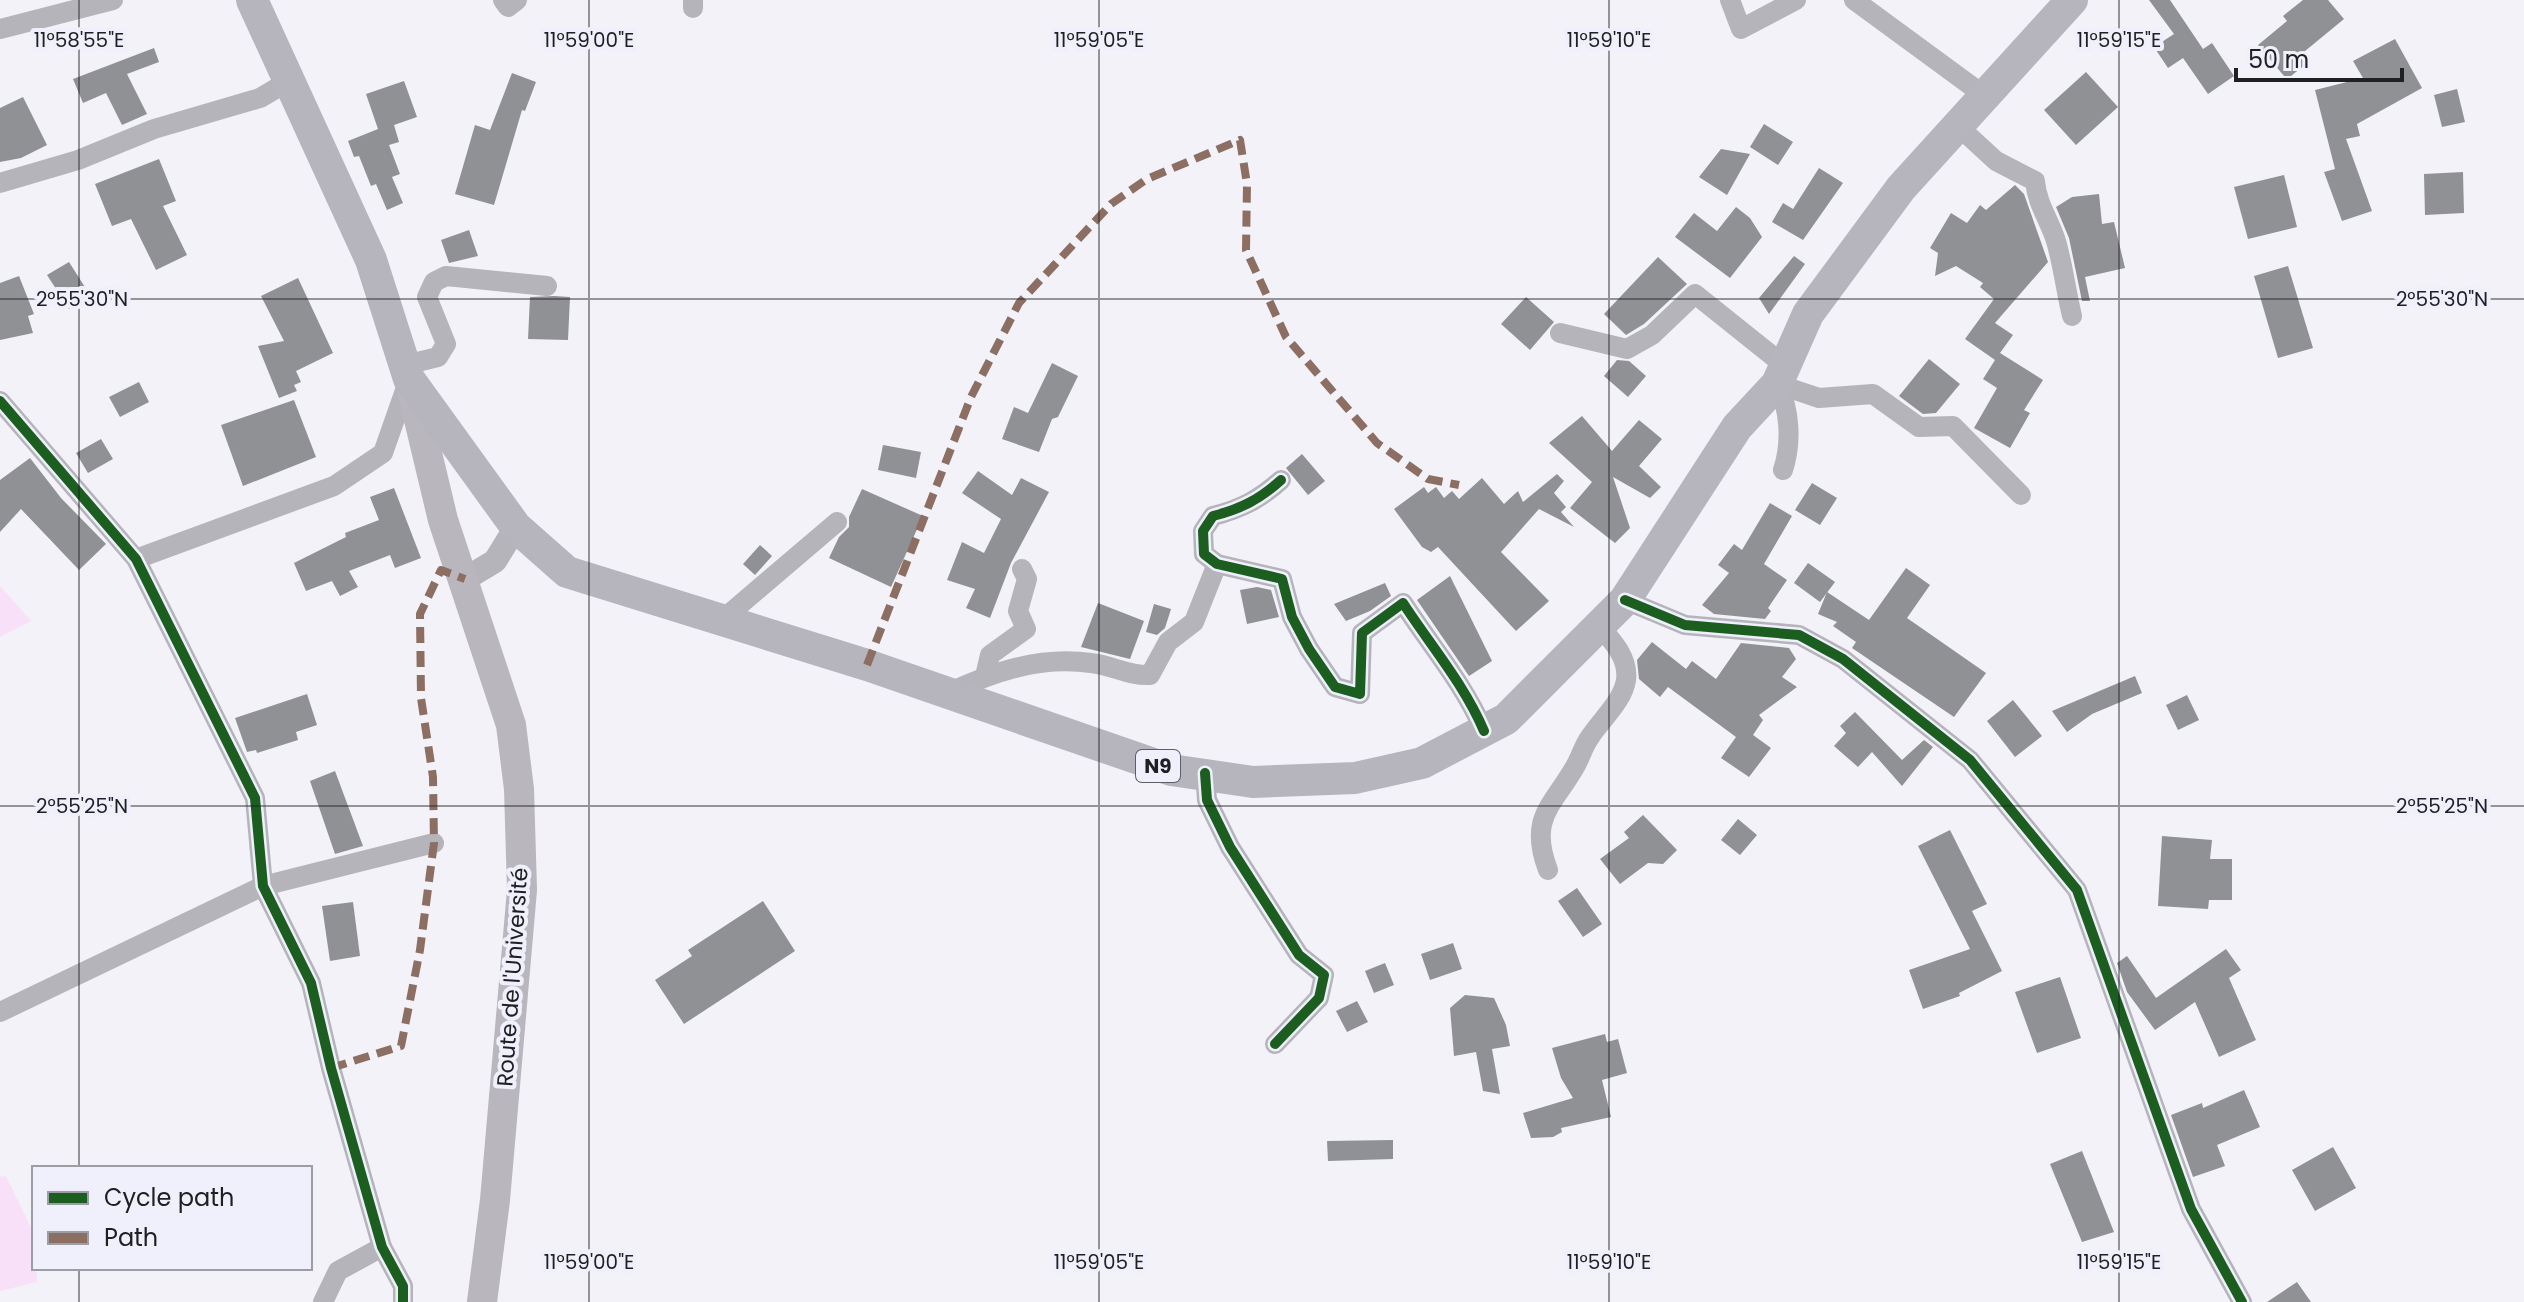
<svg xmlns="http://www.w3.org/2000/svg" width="2524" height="1302" viewBox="0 0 2524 1302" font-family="Poppins,sans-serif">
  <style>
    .green { fill: #f8e0f8 }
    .building { fill: #909195 }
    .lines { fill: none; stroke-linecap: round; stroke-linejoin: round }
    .minor { stroke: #b6b4bb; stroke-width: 20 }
    .tertiary { stroke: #b6b4bb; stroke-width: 24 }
    .primary { stroke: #b9b6be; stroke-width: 30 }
    .trunk { stroke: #b6b4bc; stroke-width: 32 }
    .quiet { stroke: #8d6e63; stroke-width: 8; stroke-dasharray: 16 8; stroke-linecap: butt }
    .cycleway-casing { stroke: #eff0fb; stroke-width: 15 }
    .cycleway { stroke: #1b5e20; stroke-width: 10 }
    .ticks { fill: none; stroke: #202024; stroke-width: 2; stroke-opacity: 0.45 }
    .labels { text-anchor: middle; stroke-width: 8; stroke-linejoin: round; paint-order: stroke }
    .shield { fill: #eff0fb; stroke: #5e5e64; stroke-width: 2 }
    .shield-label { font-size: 20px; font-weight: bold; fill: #202024 }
    .street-label { font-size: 22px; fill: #202024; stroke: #eff0fb }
    .ticks-label { font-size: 20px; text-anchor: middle; fill: #202024; stroke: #eff0fb; stroke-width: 8; stroke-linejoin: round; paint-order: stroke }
  </style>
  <rect width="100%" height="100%" fill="#f2f2f8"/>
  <!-- green -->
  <g class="green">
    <path d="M0 586 31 621 0 637Z"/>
    <path d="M6 1176 34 1234 37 1282 0 1291V1177Z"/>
  </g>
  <!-- building -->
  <g class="building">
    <path d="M2149 0H2170L2203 49 2212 43 2234 76 2208 94 2183 58 2168 68 2154 47 2174 34Z"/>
    <path d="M2303 0H2328L2344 19 2299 56 2306 64 2291 76H2284L2258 45 2287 21 2283 16Z"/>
    <path d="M2395 39 2422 88 2357 124 2360 136 2346 139 2372 211 2342 221 2324 172 2335 169 2315 90 2363 78 2353 61Z"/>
    <path d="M154 48 159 62 127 74 147 114 122 125 106 93 83 103 73 79Z"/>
    <path d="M2086 72 2118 107 2076 145 2044 110Z"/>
    <path d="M512 73 536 82 525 111 522 110 494 205 455 194 475 125 490 130Z"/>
    <path d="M404 81 417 117 394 125 399 142 389 145 400 174 392 177 403 203 387 210 376 184 371 186 359 156 354 157 348 141 378 129 366 94Z"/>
    <path d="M2457 89 2465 122 2442 127 2434 95Z"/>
    <path d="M23 97 47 145 21 158 0 162V108Z"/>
    <path d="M1764 124 1793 142 1778 165 1750 147Z"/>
    <path d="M1721 149 1750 154 1727 195 1699 177Z"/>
    <path d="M159 159 176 201 163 206 187 255 156 270 131 219 112 226 95 184Z"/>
    <path d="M1819 168 1843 183 1803 240 1772 222 1783 203 1793 209Z"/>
    <path d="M2463 172 2464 213 2425 215 2424 174Z"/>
    <path d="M2284 175 2297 227 2248 239 2234 187Z"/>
    <path d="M2015 185 2024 194 2048 262 1995 323 2013 335 2000 353 2043 380 2024 410 2030 413 2010 448 1974 428 1997 388 1983 379 1995 360 1965 339 1994 299 1980 287 1983 283 1956 266 1935 276 1938 253 1930 248 1951 213 1967 223 1980 205 1986 210Z"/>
    <path d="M2099 194 2102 224 2114 222 2125 268 2085 277 2090 301H2082L2069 238 2056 207 2072 197Z"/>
    <path d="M1736 207 1750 218 1762 237 1730 278 1675 237 1694 213 1717 231Z"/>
    <path d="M469 230 478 256 449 263 441 240Z"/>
    <path d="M1794 256 1805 264 1769 314 1759 298Z"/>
    <path d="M1658 257 1687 284 1644 324 1626 335 1604 314Z"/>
    <path d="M69 262 90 295 69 309 47 275Z"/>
    <path d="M2288 266 2313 348 2278 358 2254 276Z"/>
    <path d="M19 276 34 314 28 316 33 333 0 340V283Z"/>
    <path d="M298 278 333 353 296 371 301 382 294 385 297 391 279 398 258 346 284 341 261 296Z"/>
    <path d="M554 296 570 297 568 340 528 339 530 297Z"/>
    <path d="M1526 297 1554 322 1530 350 1501 324Z"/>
    <path d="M1929 359 1960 384 1936 413 1923 414 1899 396Z"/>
    <path d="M1617 360 1629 361 1646 376 1628 397 1604 376Z"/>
    <path d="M1052 363 1078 376 1058 417 1052 419 1039 452 1002 439 1014 407 1028 413Z"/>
    <path d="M139 382 149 402 120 417 109 397Z"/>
    <path d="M294 400 316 457 243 486 221 425Z"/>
    <path d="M1582 416 1612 451 1639 420 1662 439 1639 466 1661 487 1650 498 1613 477 1630 528 1615 543 1570 508 1592 482 1549 443Z"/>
    <path d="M101 439 113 459 88 473 76 453Z"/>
    <path d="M883 445 921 452 916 478 878 470Z"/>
    <path d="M1302 454 1325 481 1308 495 1286 468Z"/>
    <path d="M30 458 61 498 106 544 79 570 21 509 0 532V480Z"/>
    <path d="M978 471 1012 495 1021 478 1049 492 1011 563 990 618 966 608 975 589 947 580 962 542 984 553 1001 519 962 493Z"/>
    <path d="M1557 474 1564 481 1554 493 1566 507 1561 512 1574 527 1539 509 1501 552 1549 601 1516 631 1438 547 1431 552 1422 547 1394 509 1424 487 1428 493 1436 487 1444 498 1452 491 1459 499 1482 478 1504 504 1518 491 1523 502Z"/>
    <path d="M1812 483 1837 498 1820 525 1795 510Z"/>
    <path d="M394 488 421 558 395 568 390 555 349 571 358 587 340 596 332 581 306 591 294 563 346 537 345 533 379 520 370 497Z"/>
    <path d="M862 489 923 516 891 587 829 558 839 537 849 527V517Z"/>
    <path d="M1770 503 1792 516 1764 564 1787 580 1768 608 1771 611 1765 619 1714 614 1702 605 1729 573 1718 565 1734 544 1742 550Z"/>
    <path d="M760 545 772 556 755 575 743 564Z"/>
    <path d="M1808 563 1835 582 1820 602 1794 583Z"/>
    <path d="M1906 568 1930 585 1907 618 1986 673 1954 717 1852 648 1856 642 1833 626 1837 622 1818 614 1827 592 1869 620Z"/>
    <path d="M1450 576 1492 661 1469 676 1417 600Z"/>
    <path d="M1385 583 1391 596 1370 611 1346 621 1334 604Z"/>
    <path d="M1257 587 1271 590 1279 617 1247 624 1240 590Z"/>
    <path d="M1098 603 1144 621 1130 659 1081 647Z"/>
    <path d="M1154 604 1171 609 1165 628 1157 635 1146 632Z"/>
    <path d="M1652 642 1686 669 1692 661 1716 679 1741 643 1789 648 1796 659 1782 677 1797 687 1759 715 1763 720 1753 735 1771 748 1749 777 1721 758 1736 737 1668 687 1660 697 1639 679 1637 660Z"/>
    <path d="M2135 676 2142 693 2092 714 2067 732 2052 711Z"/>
    <path d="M307 694 317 725 296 732 298 740 257 753 256 750 247 752 235 718Z"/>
    <path d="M2187 695 2199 720 2178 730 2166 705Z"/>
    <path d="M2013 700 2042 736 2015 757 1987 721Z"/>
    <path d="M1855 712 1902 760 1924 740 1933 747 1902 786 1872 752 1858 767 1834 746 1846 733 1840 726Z"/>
    <path d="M335 771 363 846 335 854 310 781Z"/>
    <path d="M1643 815 1677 850 1663 864 1648 863 1620 884 1600 859 1629 838 1624 832Z"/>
    <path d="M1738 819 1757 835 1740 855 1721 840Z"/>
    <path d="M1950 830 1987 904 1972 911 2002 971 1959 993 1960 996 1923 1009 1909 970 1970 949 1918 846Z"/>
    <path d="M2162 836 2212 840 2210 859H2232V900H2209L2208 909 2158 906Z"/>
    <path d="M1577 888 1602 924 1583 937 1558 901Z"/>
    <path d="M763 901 795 951 684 1024 655 980 692 956 688 950Z"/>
    <path d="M353 902 360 956 330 961 322 906Z"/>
    <path d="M1453 943 1462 969 1430 980 1421 954Z"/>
    <path d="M2226 949 2241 970 2229 978 2256 1040 2219 1057 2195 1002 2155 1030 2127 992 2117 963 2127 956 2156 998Z"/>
    <path d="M1385 963 1394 985 1374 993 1365 971Z"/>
    <path d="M2060 977 2081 1038 2037 1053 2015 992Z"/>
    <path d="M1465 995 1494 998 1506 1025 1510 1046 1492 1049 1500 1094 1483 1091 1476 1052 1454 1056 1450 1008Z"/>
    <path d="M1357 1001 1368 1022 1347 1032 1336 1011Z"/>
    <path d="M1605 1034 1607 1042 1618 1039 1627 1073 1602 1080 1611 1117 1561 1128 1562 1132 1553 1137 1531 1138 1523 1113 1573 1098 1561 1078 1552 1048Z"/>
    <path d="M2244 1090 2260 1127 2217 1145 2225 1166 2193 1177 2171 1115 2202 1103 2203 1108Z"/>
    <path d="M1393 1140V1159L1328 1161 1327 1141Z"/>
    <path d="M2333 1147 2356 1188 2315 1211 2292 1170Z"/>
    <path d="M2082 1151 2114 1232 2082 1242 2050 1164Z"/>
    <path d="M2297 1282 2311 1302H2267Z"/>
  </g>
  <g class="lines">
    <!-- minor -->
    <g class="minor">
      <path d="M503 0 508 7 517 0"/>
      <path d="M693 0V8"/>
      <path d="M1730 0 1741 29 1796 0"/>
      <path d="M1854 0 1985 96"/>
      <path d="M0 29 113 0"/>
      <path d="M1958 126 1996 161 2035 181C2037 204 2049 219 2056 241 2063 265 2066 291 2072 316"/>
      <path d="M0 183 78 160 154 129 260 98 289 81"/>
      <path d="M1560 333 1627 349 1652 335 1695 294 1785 366"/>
      <path d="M405 365 438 357 446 344 427 297 434 282 446 276 547 286"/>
      <path d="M1777 384 1819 398 1873 394 1919 427 1953 426 2021 495"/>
      <path d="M1777 384C1790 408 1792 443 1783 470"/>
      <path d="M0 401 136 559 255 798 263 886 311 983 331 1068 382 1247 403 1286V1302"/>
      <path d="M1281 480C1260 499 1241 509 1213 516L1203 531 1204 554 1217 564 1282 579 1292 617 1309 649 1335 687 1360 694 1362 633 1403 603C1431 646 1464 684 1484 731"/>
      <path d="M136 559 334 486 383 453 409 379"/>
      <path d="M1625 600 1685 625 1799 635 1843 659 1970 760 2077 890 2191 1209 2242 1302"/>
      <path d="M722 620 837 522"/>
      <path d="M985 676 990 655 1026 629 1018 611 1027 579 1022 569"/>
      <path d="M948 693C994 672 1038 656 1091 663 1112 665 1128 676 1150 675L1168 642 1194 622 1217 564"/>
      <path d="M1205 773 1207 800 1230 847 1299 955 1324 975 1319 998 1275 1044"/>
      <path d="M1548 870C1528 817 1553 806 1576 765 1581 756 1584 745 1590 737 1601 720 1623 701 1626 680 1629 658 1612 640 1599 626"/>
      <path d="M0 1012 263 886 434 843"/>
      <path d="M323 1302 338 1271 382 1247"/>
    </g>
    <!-- tertiary -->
    <path class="tertiary" d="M465 579 495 561 516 527"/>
    <!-- primary -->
    <path class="primary" d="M410 382 443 520 511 725 519 789 522 890 495 1200 482 1302"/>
    <!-- trunk -->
    <path class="trunk" d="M252 0 371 260 409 379 516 527 567 572 867 665 1171 770 1253 782 1355 778 1422 763 1506 719 1625 600 1737 427 1777 384 1808 314 1901 188 2072 0"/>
    <!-- quiet -->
    <g class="quiet">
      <path d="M867 665 971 397 1019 303 1111 204 1147 179 1240 140 1247 184 1246 250 1286 337 1377 443 1428 479 1459 485"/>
      <path d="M331 1068 401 1046 420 950 434 843 433 777 421 698 420 614 441 570 465 579"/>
    </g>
    <defs>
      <g id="cycleway">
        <path d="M0 401 136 559 255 798 263 886 311 983 331 1068 382 1247 403 1286V1302"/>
        <path d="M1281 480C1260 499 1241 509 1213 516L1203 531 1204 554 1217 564 1282 579 1292 617 1309 649 1335 687 1360 694 1362 633 1403 603C1431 646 1464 684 1484 731"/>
        <path d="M1625 600 1685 625 1799 635 1843 659 1970 760 2077 890 2191 1209 2242 1302"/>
        <path d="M1205 773 1207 800 1230 847 1299 955 1324 975 1319 998 1275 1044"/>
      </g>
    </defs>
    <!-- cycleway casing -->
    <use href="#cycleway" class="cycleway-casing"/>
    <!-- cycleway -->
    <use href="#cycleway" class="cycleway"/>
  </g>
  <!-- ticks -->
  <path class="ticks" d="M79 0V1168M589 0V1302M1099 0V1302M1609 0V1302M2119 0V1302M0 299H2524M0 806H2524M79 1268V1302"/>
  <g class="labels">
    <!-- shield labels -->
    <rect class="shield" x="1136" y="750" width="44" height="32" rx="6"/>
    <g class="shield-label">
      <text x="1158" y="773">N9</text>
    </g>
    <!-- street labels -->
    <g class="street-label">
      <text transform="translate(512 977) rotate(-86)" y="8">Route de l'Université</text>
    </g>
  </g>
  <g class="ticks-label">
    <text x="79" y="47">11°58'55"E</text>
    <text x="589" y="47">11°59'00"E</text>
    <text x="1099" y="47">11°59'05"E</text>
    <text x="1609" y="47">11°59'10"E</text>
    <text x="2119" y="47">11°59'15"E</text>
    <text x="82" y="306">2°55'30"N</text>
    <text x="2442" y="306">2°55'30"N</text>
    <text x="82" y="813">2°55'25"N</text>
    <text x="2442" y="813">2°55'25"N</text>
    <text x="589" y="1269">11°59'00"E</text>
    <text x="1099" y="1269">11°59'05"E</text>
    <text x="1609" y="1269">11°59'10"E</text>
    <text x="2119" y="1269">11°59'15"E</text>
  </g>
  <!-- legend -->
  <rect x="32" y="1166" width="280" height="104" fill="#eff0fb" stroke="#9c9da5" stroke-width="2"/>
  <rect x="48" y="1192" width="40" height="12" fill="#1b5e20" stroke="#9c9da5" stroke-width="2"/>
  <text x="104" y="1206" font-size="24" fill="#202024">Cycle path</text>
  <rect x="48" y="1232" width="40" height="12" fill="#8d6e63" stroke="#9c9da5" stroke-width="2"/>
  <text x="104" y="1246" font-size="24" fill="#202024">Path</text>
  <!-- scale -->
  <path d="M2236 68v12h166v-12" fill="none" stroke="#202024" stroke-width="4"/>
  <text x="2248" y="68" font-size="24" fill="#202024" stroke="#eff0fb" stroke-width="6" paint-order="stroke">50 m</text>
</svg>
